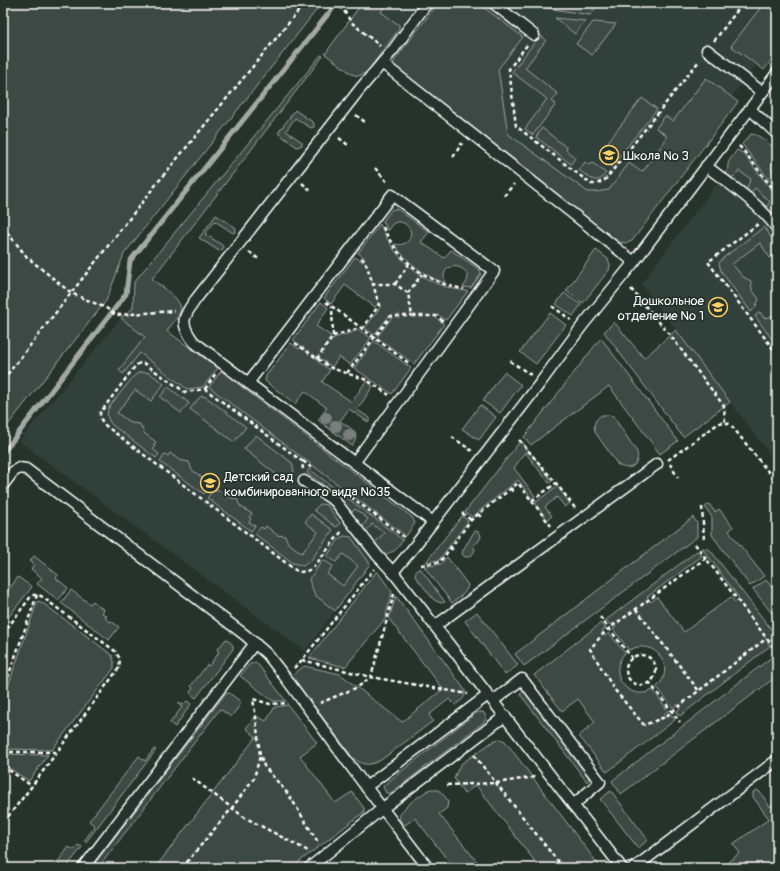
<svg xmlns="http://www.w3.org/2000/svg" width="780" height="871" viewBox="0 0 780 871" font-family="Pangolin,sans-serif">
  <style>
    .built { fill: #333f3a }
    .green { fill: #3e4944; stroke: #9ea4a2 }
    .lines { fill: none; stroke-linecap: round; stroke-linejoin: round }
    .stream { stroke: #a4a9a7; stroke-width: 5 }
    .service-casing { stroke: #fff; stroke-width: 13 }
    .path { stroke: #fff; stroke-width: 2.5; stroke-dasharray: 4 3; stroke-linecap: butt }
    .service { stroke: #26332d; stroke-width: 10 }
    .tree { fill: #78807d }
    .labels { text-anchor: middle; stroke-width: 3.5; stroke-linejoin: round; paint-order: stroke }
    .poi-label { font-size: 13px; fill: #fff; stroke: #26332d; text-anchor: start }
  </style>
  <rect width="100%" height="100%" fill="#26332d"/>
  <filter id="ink" filterUnits="userSpaceOnUse"><feTurbulence type="fractalNoise" baseFrequency=".025" numOctaves="2"/><feDisplacementMap in="SourceGraphic" scale="8" xChannelSelector="R" yChannelSelector="G"/><feConvolveMatrix kernelMatrix="1 2 1 2 8 2 1 2 1" color-interpolation-filters="sRGB"/></filter>
  <g filter="url(#ink)">
    <!-- built -->
    <g class="built">
      <path d="M361 3H777V37L629 231 393 50 351 16Z"/>
      <path d="M747 145 777 184V464L641 284 721 178Z"/>
      <path d="M123 316 209 383 400 524 305 651 19 441Z"/>
    </g>
    <!-- green -->
    <g class="green">
      <path d="M3 3H322L124 254 106 301 3 431Z"/>
      <path d="M362 3H387L381 12 399 25V29L367 72 358 76 352 74 325 54Z"/>
      <path d="M438 3H478L523 37 498 69 508 134 588 192H595L609 190 629 163 640 171 644 170 666 139V135L656 128 665 116 673 121 706 78 738 102 632 241 627 243 619 242 399 78 393 70 394 61Z"/>
      <path d="M544 3H574L580 7 583 3H599L590 15 541 7Z"/>
      <path d="M764 3H777V53L764 70 731 46Z"/>
      <path d="M555 18 585 21 575 34Z"/>
      <path d="M593 22 616 24 592 55 576 44Z"/>
      <path d="M540 35 546 40 525 68 558 94 552 101 556 104 533 135 525 129 547 99 512 72Z"/>
      <path d="M321 55 323 56 152 279C160 286 185 300 180 312 177 319 171 325 167 331L218 368 203 387 187 389 140 353 123 374 119 370 145 337 121 318 133 308 134 282Z"/>
      <path d="M642 98 657 109 611 167 599 158 607 149 604 147Z"/>
      <path d="M295 110 314 123V127L311 128 295 118 286 131 302 142V145L297 147 278 133Z"/>
      <path d="M542 128 567 148 566 150 575 158 571 164 536 137Z"/>
      <path d="M751 134C760 134 770 145 777 151V161L773 162 771 168 774 173H777V190L742 144Z"/>
      <path d="M737 150 743 153 777 197V223L766 208 770 202 755 188 749 195C745 189 748 185 751 179L739 171C733 178 732 179 724 175L728 170C726 162 733 156 737 150Z"/>
      <path d="M585 162 589 165 593 163 606 173C597 187 589 177 579 170Z"/>
      <path d="M392 209H397L429 232 421 242 444 258 451 250 480 270 481 274 471 288 463 287C482 267 437 255 445 283 424 276 407 262 394 244 399 245 403 245 407 242 420 230 396 210 388 231L383 221Z"/>
      <path d="M216 215 235 227 236 229 235 232 233 233 215 221 205 234 222 245 223 247V249L219 251 199 238Z"/>
      <path d="M380 224C397 264 426 287 468 291L446 320 438 315 436 318 444 324 414 364 377 337 392 317 390 315 374 335 365 328 381 306 378 304 375 307 345 285 331 304 324 298 355 257 363 262 365 258 358 253Z"/>
      <path d="M764 227C771 237 780 249 770 258L760 243 732 264 743 277 751 281 752 290 759 299 755 308 751 312 721 271 719 263 723 258Z"/>
      <path d="M596 250 608 259 610 265 609 270 583 303 566 291Z"/>
      <path d="M564 293 581 305 573 316 556 304Z"/>
      <path d="M321 302 328 308 316 326 331 336 328 341 330 343 334 338 359 330 371 338 350 365 339 357 332 367 319 358 317 361 330 370 322 382 352 402 366 381 373 386 357 410 370 418V421L368 422 349 409 340 421C350 428 362 432 352 446L318 420 327 408 305 391 295 404 265 381 266 376 291 343 299 349 301 346 293 340Z"/>
      <path d="M760 312 764 318 766 317 768 318 772 315 777 322V346L755 316Z"/>
      <path d="M550 313 566 325 536 364 520 352Z"/>
      <path d="M614 322 644 358 676 330 730 402 683 437 604 332Z"/>
      <path d="M601 338 678 441 660 454 609 386 531 445 524 437Z"/>
      <path d="M374 341 411 368 392 394 354 368Z"/>
      <path d="M221 371 412 517 415 523 406 536 209 387Z"/>
      <path d="M142 372 150 373 164 384 151 401 135 390 117 413 131 423 140 424 144 433 156 442 153 445 155 446 153 449 159 454 156 458 112 425C107 419 106 414 109 407L134 376 138 373Z"/>
      <path d="M504 372 521 385 500 413 483 401Z"/>
      <path d="M168 387 189 403 181 413 160 397Z"/>
      <path d="M202 396 206 397 246 427 234 442 190 409 199 398Z"/>
      <path d="M480 405 496 417 479 440 462 429Z"/>
      <path d="M602 415H608L613 416 637 452C640 465 630 472 618 465L595 432C593 424 595 419 602 415Z"/>
      <path d="M256 435 292 463 294 471 286 482 244 449Z"/>
      <path d="M521 440 552 481 549 483 525 452 514 468 535 496 532 499 518 480 472 517 465 512Z"/>
      <path d="M170 453 179 460 189 462 192 470 204 479 202 481 204 483 201 486 207 490 204 494 160 462 165 454 168 456Z"/>
      <path d="M309 469 403 540C400 544 398 548 394 551 390 553 388 552 385 556L382 555 376 547 375 543 384 533 372 524C370 527 368 531 363 531L362 527 368 519 355 509 350 514 337 495 307 473Z"/>
      <path d="M557 486 570 503 565 507 557 497 545 507 552 516 547 520 535 503Z"/>
      <path d="M217 489 228 497 237 499 240 506 252 514 249 517 251 519 249 522 255 526 251 531 207 498 213 490 215 492Z"/>
      <path d="M320 504 327 505 339 522 340 523 338 526 336 527 314 510Z"/>
      <path d="M709 504 715 512 719 509 733 527 729 531 764 576 750 586 712 535V517L705 507Z"/>
      <path d="M311 514 333 530 311 560 303 566 293 563 255 534 261 527 264 529 266 526 277 535 285 536 288 543 302 553 318 532 305 522Z"/>
      <path d="M462 516 468 521 439 560 426 562Z"/>
      <path d="M693 517 697 523V537L524 666 515 654Z"/>
      <path d="M476 531 480 533 481 537 478 542 474 544 473 546 475 549C473 555 471 557 465 557L462 554 463 550 474 532Z"/>
      <path d="M344 536 351 537 370 564 335 611 315 595 309 580 323 560 333 566 327 574 343 586 358 566 343 554 336 562 327 556 340 538Z"/>
      <path d="M702 548 708 549 711 551 774 633C776 637 777 640 774 644L771 640 768 642 770 646 680 716 676 712 680 709 677 705 673 708 657 687C677 667 655 637 629 650L613 629 616 627 613 623 610 625 606 620 697 551 702 556 647 597 651 602 657 597 684 632 731 597 735 602 739 598Z"/>
      <path d="M34 556 58 575 56 578 68 588 58 600 37 584 42 578 31 569 34 564 30 561Z"/>
      <path d="M447 557 468 585C467 593 458 598 452 603L424 567 441 564Z"/>
      <path d="M420 568 445 602 441 603 434 600 415 576 416 571Z"/>
      <path d="M377 571 392 592 385 619 345 667 309 658Z"/>
      <path d="M18 577 32 587 3 624V597Z"/>
      <path d="M766 580 777 594V620L753 589Z"/>
      <path d="M71 590 90 604 93 601 104 610 102 613 107 616 105 618 110 622 111 621 119 627 109 640 61 603Z"/>
      <path d="M396 596 465 690C466 699 461 700 455 705L449 699 429 715 433 721 381 760C368 766 364 766 353 758L292 676 304 666 340 674 402 722 443 689 389 619Z"/>
      <path d="M39 601 44 604 112 655 114 662V668L52 750 3 749V701L37 602Z"/>
      <path d="M477 612 518 665 505 675 465 621Z"/>
      <path d="M601 623 606 628 602 631 605 636 609 633 625 653C606 673 628 703 653 690L668 711 664 714 667 718 672 715 675 720 607 772 579 736 595 722 578 699 562 711 534 675Z"/>
      <path d="M226 639 233 645V649L196 698 190 693 193 688 191 686 207 665 209 666 219 652 217 650Z"/>
      <path d="M777 653V676L621 794 612 781Z"/>
      <path d="M256 662 286 701H273L240 676 250 664Z"/>
      <path d="M523 692H527L588 773 589 779 587 782 520 694Z"/>
      <path d="M226 693H229L240 701V705L231 717 220 709 98 868H91Z"/>
      <path d="M187 701 191 704 175 727 170 723 182 707 178 704 179 702 183 705Z"/>
      <path d="M288 705 317 743 300 756 335 803 352 792 364 808V812L291 868H155L256 737 246 728 256 716 266 721 275 707Z"/>
      <path d="M480 712H483L486 716V719L484 722 391 793H386L383 787 384 785 476 713Z"/>
      <path d="M500 739 505 741 601 868H540L476 785 464 794 454 778 457 771 461 764 495 740Z"/>
      <path d="M154 749 156 750 86 842 84 841 95 826 89 821 139 756 145 761Z"/>
      <path d="M3 754 48 755 29 781 3 764Z"/>
      <path d="M430 789C441 789 442 793 448 801L447 808 439 814 482 868H454L415 818 405 825C386 815 422 795 430 789Z"/>
      <path d="M757 790 760 792 770 807 777 802V864L774 868H732L728 862 740 853 733 844 769 819 753 797V792Z"/>
      <path d="M611 791 648 840 638 848 600 799Z"/>
      <path d="M78 845 82 847 66 868H63L57 863 69 847 74 850Z"/>
    </g>
    <g class="lines">
      <!-- stream -->
      <path class="stream" d="M3 453 126 294 130 261 337 3"/>
      <defs>
        <g id="service">
          <path d="M493 3 534 35"/>
          <path d="M707 50 762 92"/>
          <path d="M382 63 393 50 427 3"/>
          <path d="M750 109 777 134"/>
          <path d="M706 166C731 185 758 203 777 228"/>
          <path d="M248 383 392 195 494 271 354 463"/>
          <path d="M304 481 335 501 377 555 393 572 622 868"/>
          <path d="M3 485 13 472 19 468 26 469 245 635 267 654 285 677 366 787 428 868"/>
          <path d="M433 522 194 342C179 323 183 317 196 299L360 89 382 63 634 262"/>
          <path d="M393 572 410 552 541 382 582 326 634 262 777 73"/>
          <path d="M435 626 657 464"/>
          <path d="M493 701 522 679 600 782 573 805"/>
          <path d="M366 787 488 695"/>
          <path d="M83 868 255 643"/>
          <path d="M309 868 383 808 505 716"/>
          <path d="M634 868 777 760"/>
        </g>
      </defs>
      <!-- service casing -->
      <use href="#service" class="service-casing"/>
      <!-- path -->
      <g class="path">
        <path d="M333 3 343 9 351 22 380 46"/>
        <path d="M714 41 743 3"/>
        <path d="M527 45 509 69 516 126 591 184H596L605 180 699 61"/>
        <path d="M356 115 365 122"/>
        <path d="M339 138 348 145"/>
        <path d="M739 146 743 150 777 194"/>
        <path d="M453 157 462 143"/>
        <path d="M375 168 387 182"/>
        <path d="M302 183 312 192"/>
        <path d="M504 196 514 184"/>
        <path d="M758 224 708 262 777 354"/>
        <path d="M3 227 27 257 71 293 106 308 116 315 174 311"/>
        <path d="M383 227C398 261 427 283 464 289"/>
        <path d="M249 252 260 260"/>
        <path d="M361 258 365 261 373 284H395L408 293 412 316H436L443 321"/>
        <path d="M395 284 409 264"/>
        <path d="M631 289 670 335 724 406 725 422"/>
        <path d="M408 293 422 274"/>
        <path d="M326 302 410 364"/>
        <path d="M552 306 571 320"/>
        <path d="M362 329 379 305 373 284"/>
        <path d="M333 336 360 328"/>
        <path d="M295 343 331 368 367 380 389 395"/>
        <path d="M317 359 333 336 332 307"/>
        <path d="M510 361 531 375"/>
        <path d="M347 373 391 316H412"/>
        <path d="M3 380 158 182 305 3"/>
        <path d="M205 389 216 373"/>
        <path d="M452 437 472 451"/>
        <path d="M519 440 556 483 575 508"/>
        <path d="M668 460 719 423 725 422 731 425 777 483"/>
        <path d="M303 461 313 469"/>
        <path d="M670 464 678 478"/>
        <path d="M303 469 302 461 205 389 185 392 145 364 140 363 136 365 100 413C100 419 102 422 106 426L298 572C304 572 308 571 313 568L342 531"/>
        <path d="M511 488 514 494"/>
        <path d="M351 497 404 537"/>
        <path d="M532 501 556 483"/>
        <path d="M702 507 704 539"/>
        <path d="M462 513 471 520"/>
        <path d="M478 514 482 518"/>
        <path d="M695 544 774 648"/>
        <path d="M450 547 455 552"/>
        <path d="M706 558 607 630 602 635 590 649 614 689 644 725 665 717 767 638"/>
        <path d="M421 565 440 562 471 520 518 483 551 526"/>
        <path d="M636 609 699 691"/>
        <path d="M600 617 632 658"/>
        <path d="M3 634 32 595H37L41 596 115 651 120 659 119 668 32 786 3 823"/>
        <circle cx="641" cy="670" r="15"/>
        <path d="M302 660 371 677 468 694"/>
        <path d="M294 668 302 660 374 569"/>
        <path d="M649 682 680 722"/>
        <path d="M3 691 37 595"/>
        <path d="M320 703 358 687 371 677 394 594"/>
        <path d="M3 752H56"/>
        <path d="M474 755 563 868"/>
        <path d="M261 757 264 766 289 795 319 844"/>
        <path d="M3 766 32 786"/>
        <path d="M192 778 244 817 310 852"/>
        <path d="M447 785 496 783 535 777"/>
        <path d="M182 868 232 808 254 778 260 756 256 718 253 699 270 704 288 703"/>
        <path d="M452 868 453 867 455 868"/>
        <path d="M588 868 603 866"/>
      </g>
      <!-- service -->
      <use href="#service" class="service"/>
    </g>
    <!-- trees -->
    <g class="tree">
      <circle cx="326" cy="418" r="6"/>
      <circle cx="336" cy="426" r="6"/>
      <circle cx="349" cy="435" r="6"/>
    </g>
  </g>
  <!-- icons -->
  <defs>
    <symbol id="school-ring" viewBox="-11 -11 22 22"><circle r="9.5" fill="#26332d" stroke="#ffd166" stroke-width="1.5"/><path d="M0-5L7-2L0 1L-7-2ZM-4 1L0 2.5L4 1V4Q0 6-4 4Z" fill="#ffd166"/></symbol>
  </defs>
  <g fill-rule="evenodd">
    <use href="#school-ring" x="598" y="144" width="22" height="22"/>
    <use href="#school-ring" x="707" y="296" width="22" height="22"/>
    <use href="#school-ring" x="199" y="472" width="22" height="22"/>
  </g>
  <g class="labels">
    <!-- poi labels -->
    <g class="poi-label">
      <text x="623" y="160">Школа № 3</text>
      <text x="704" y="305" text-anchor="end">Дошкольное<tspan x="704" dy="15">отделение № 1</tspan></text>
      <text x="224" y="481">Детский сад<tspan x="224" dy="15">комбинированного вида №35</tspan></text>
    </g>
  </g>
  <!-- margin -->
  <rect width="780" height="871" fill="none" stroke="#26332d" stroke-width="16"/>
  <rect x="8" y="8" width="764" height="855" fill="none" stroke="#fff" stroke-width="1.5" filter="url(#ink)"/>
</svg>
